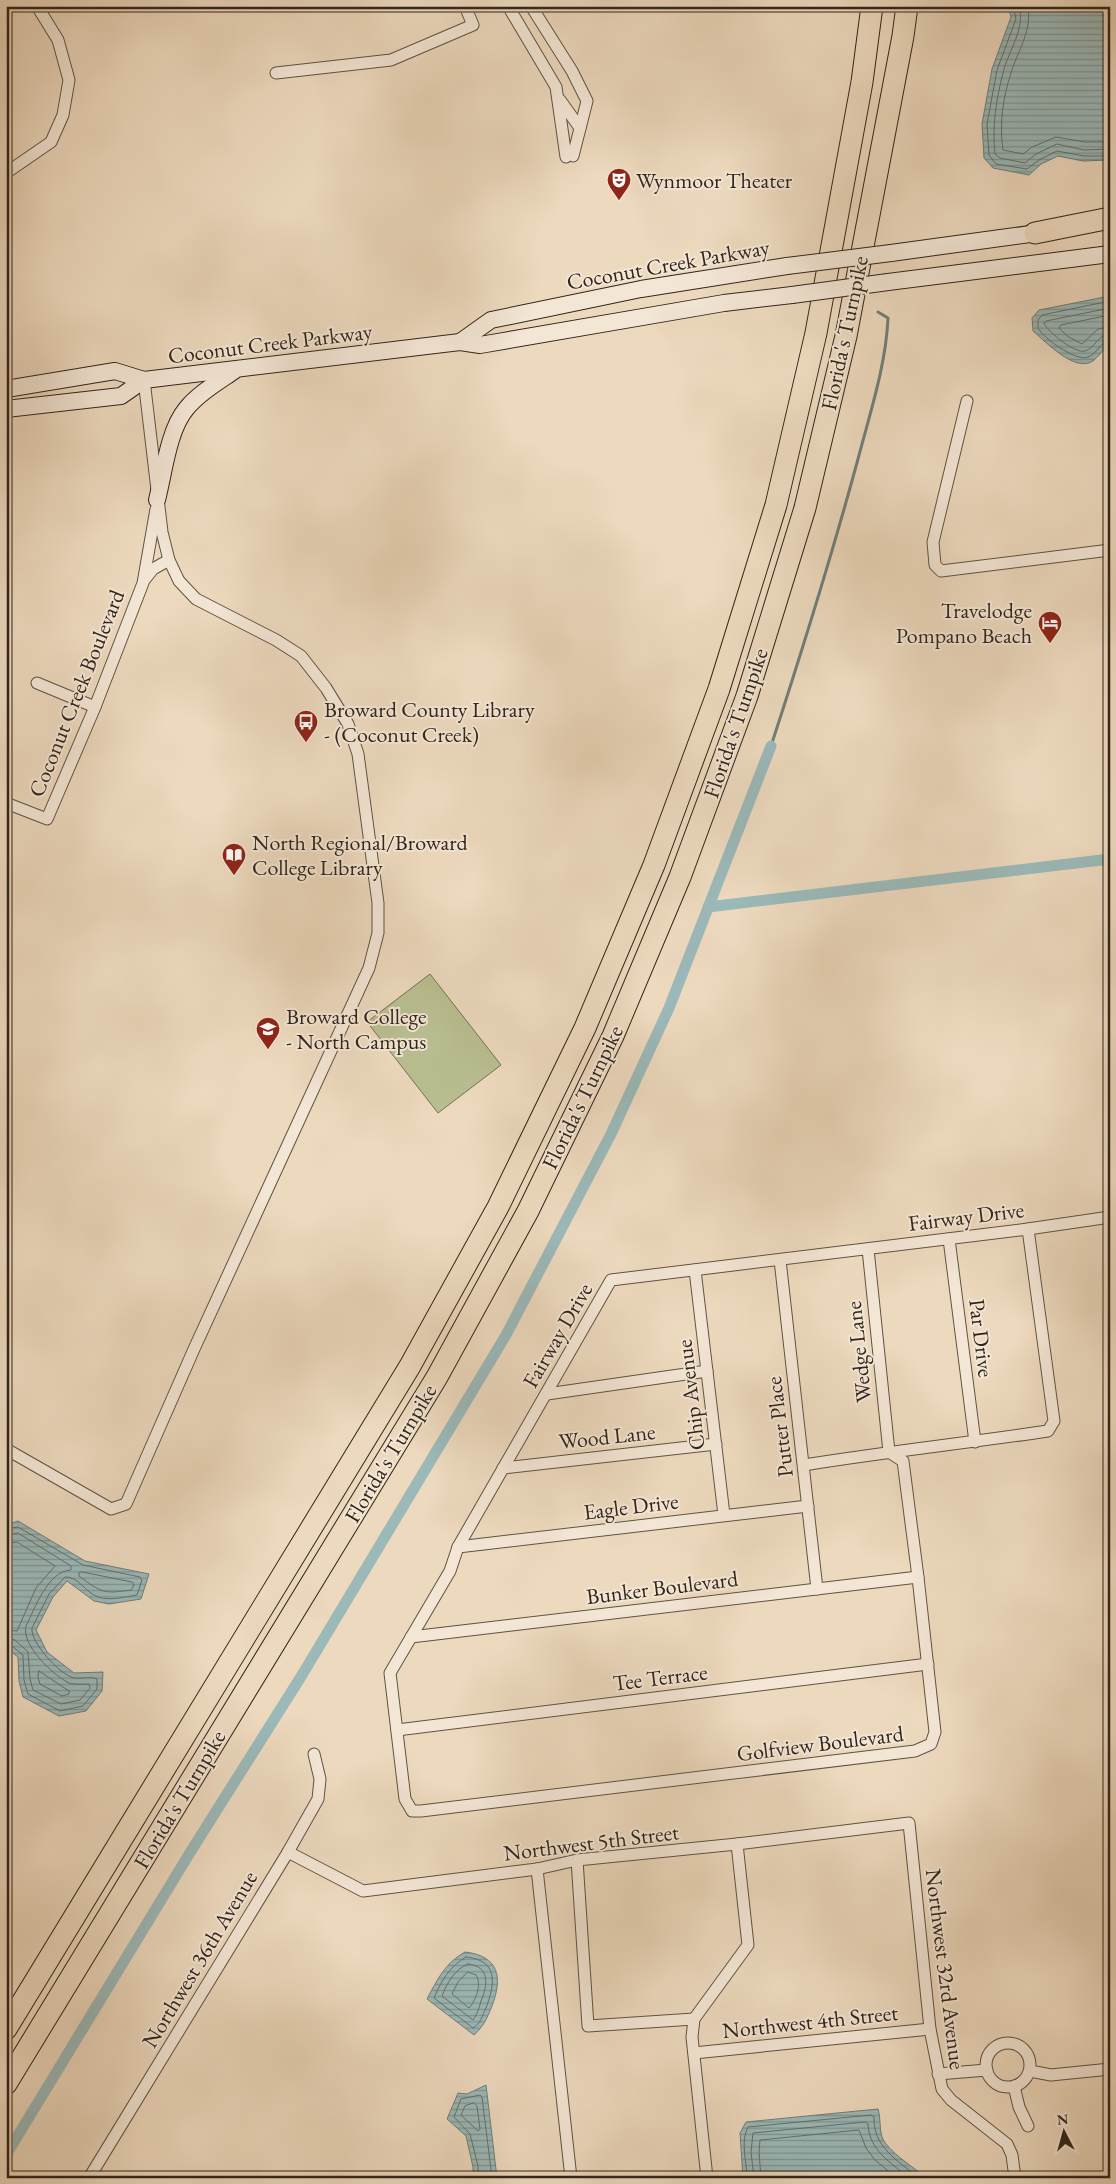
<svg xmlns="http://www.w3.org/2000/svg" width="1116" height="2184" viewBox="0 0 1116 2184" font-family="'EB Garamond',serif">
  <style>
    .green { fill: #b9bf91; stroke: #757256 }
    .water { fill: url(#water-rules); stroke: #717e79 }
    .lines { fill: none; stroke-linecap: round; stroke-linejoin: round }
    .shore { stroke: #666f6a; stroke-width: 1 }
    .stream { stroke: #717e79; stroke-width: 3 }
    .canal { stroke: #9bb9b9; stroke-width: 11 }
    .minor-casing { stroke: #605243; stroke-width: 13 }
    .secondary-casing { stroke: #31251a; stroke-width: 18 }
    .motorway-casing { stroke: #31251a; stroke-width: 23 }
    .minor { stroke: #f3e6d5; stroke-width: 11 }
    .secondary { stroke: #f3e6d5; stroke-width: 16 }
    .motorway { stroke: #edd9be; stroke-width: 21 }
    .secondary-bridge-casing { stroke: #31251a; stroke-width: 18; stroke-linecap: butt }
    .secondary-bridge { stroke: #f3e6d5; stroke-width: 16 }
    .labels { text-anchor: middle; stroke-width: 4; stroke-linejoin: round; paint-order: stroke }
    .poi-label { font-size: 22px; fill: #31251a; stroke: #f3e6d5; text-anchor: start }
    .street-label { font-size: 22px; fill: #31251a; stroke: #f3e6d5 }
  </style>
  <defs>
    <pattern id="water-rules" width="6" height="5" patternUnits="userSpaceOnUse" patternTransform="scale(1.25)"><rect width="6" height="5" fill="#9bb9b9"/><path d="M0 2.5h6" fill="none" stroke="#7f9696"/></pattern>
  </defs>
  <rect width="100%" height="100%" fill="#edd9be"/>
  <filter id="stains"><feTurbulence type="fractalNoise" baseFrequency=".004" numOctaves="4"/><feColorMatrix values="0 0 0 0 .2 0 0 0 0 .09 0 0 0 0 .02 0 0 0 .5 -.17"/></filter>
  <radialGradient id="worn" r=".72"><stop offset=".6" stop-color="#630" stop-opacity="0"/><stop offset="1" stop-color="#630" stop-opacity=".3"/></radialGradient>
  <!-- green -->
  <path class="green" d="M430 974 501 1065 438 1113 367 1022Z"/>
  <!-- water -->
  <g class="water">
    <path d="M1008 6H1110V160L1083 161 1058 156 1041 164 1029 175 993 168 984 158 982 124 992 69 1011 17Z"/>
    <path d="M1110 296V343C1104 349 1099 356 1093 361 1075 373 1046 342 1033 331L1032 318 1039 310Z"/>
    <path d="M18 1521 85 1561 149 1574 141 1599 109 1604 94 1601 67 1581 53 1597 36 1630 47 1652 74 1673 103 1672 102 1691 86 1711 59 1716 23 1697 19 1681 18 1657 6 1648V1525Z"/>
    <path d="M465 1952C499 1956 503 1977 492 2006 487 2018 484 2026 474 2035L427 1999C437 1980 445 1963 465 1952Z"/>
    <path d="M486 2085 497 2178H473V2167L466 2136 447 2119 458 2093 467 2094Z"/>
    <path d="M878 2109C881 2117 879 2128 882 2137 888 2152 914 2167 926 2178H743L740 2133 746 2122Z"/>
  </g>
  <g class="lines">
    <!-- shore -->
    <g class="shore">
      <path d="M1013 6 1016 19 997 70 987 124 989 155 996 164 1027 169 1039 160 1057 151 1084 156H1110"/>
      <path d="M1019 6C1026 29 1008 51 1003 73 996 100 992 127 995 154L1000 158 1025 163 1036 154 1057 144 1084 150 1110 149"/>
      <path d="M1027 6C1034 28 1017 52 1011 73 1003 97 999 125 1003 150L1023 154 1032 147 1056 137 1085 142H1110"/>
      <path d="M1110 301 1042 315 1038 320C1038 321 1038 328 1038 328 1044 339 1077 362 1088 357 1097 354 1100 342 1110 340"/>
      <path d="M1110 308 1046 321 1044 323C1047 331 1075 354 1085 351 1095 348 1097 335 1110 334"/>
      <path d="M1110 315 1061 325 1059 328 1067 336 1082 344 1098 329 1110 327"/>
      <path d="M6 1529 18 1527 83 1565 140 1577 142 1580 137 1595C124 1597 110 1601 98 1597 86 1593 78 1576 65 1577L49 1594 32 1628C30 1642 60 1675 74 1678 81 1679 90 1676 97 1679V1689L83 1706 60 1711 28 1694 24 1680 23 1655 11 1645 6 1644"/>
      <path d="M6 1535 18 1533 71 1566V1570C48 1571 35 1608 26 1626 21 1645 53 1675 69 1683 75 1685 83 1684 89 1684L90 1688 80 1700 61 1704 33 1690 30 1679 28 1652 15 1640 6 1638"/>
      <path d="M6 1543 17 1542 55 1566 36 1588 17 1631 6 1630"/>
      <path d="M82 1572 132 1582 134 1585 131 1590C103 1594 102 1593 79 1576V1573Z"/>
      <path d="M39 1671 69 1691V1694L62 1696 40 1684 38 1678Z"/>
      <path d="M466 1957C499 1960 495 1984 486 2008 482 2016 481 2023 473 2028L434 1998C441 1981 450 1966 466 1957Z"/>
      <path d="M468 1964C490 1966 488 1985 481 2001 479 2008 477 2015 473 2020L442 1996C447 1983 455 1969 468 1964Z"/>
      <path d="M468 1972 476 1975C482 1985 476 2000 469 2008L452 1994 458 1982Z"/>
      <path d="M474 2103 477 2106 480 2129 478 2131 461 2115 465 2106Z"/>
      <path d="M478 2178V2166L470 2134 454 2117 461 2099 480 2095 482 2097 492 2178"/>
      <path d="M747 2178C747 2162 740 2142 748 2127L871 2115 874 2117C873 2147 897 2160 919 2178"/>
      <path d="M754 2178 751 2152 753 2133 865 2122 868 2124C869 2150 890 2162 909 2178"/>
      <path d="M761 2178 759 2152 760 2140 859 2130 866 2148 875 2160 897 2178"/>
    </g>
    <!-- stream -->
    <path class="stream" d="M771 746C802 651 832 555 858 459 870 413 886 365 888 318L878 312"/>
    <!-- canal -->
    <g class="canal">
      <path d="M708 907 1110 859"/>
      <path d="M6 2155 191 1851 302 1675 506 1335 611 1134 669 1008 771 746"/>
    </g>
    <defs>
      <g id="minor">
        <path d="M508 6 556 87 566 157"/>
        <path d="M531 6 572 71 587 101 573 156"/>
        <path d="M276 73 391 60 473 25 465 6"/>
        <path d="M560 100 580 128"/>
        <path d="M6 173 51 142 63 115 69 80 58 40 37 6"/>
        <path d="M967 401 933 542 935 565 941 571 1110 550"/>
        <path d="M145 579 153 569 169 560"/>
        <path d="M37 683 95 707"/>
        <path d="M6 803 47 819 95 707 143 583 156 509"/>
        <path d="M949 1239 975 1442"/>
        <path d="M868 1249 889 1452 903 1461 918 1577 935 1732 931 1744 915 1751 421 1811H412L405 1799 390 1673 450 1571 458 1547 611 1280 1028 1229 1110 1217"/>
        <path d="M780 1260 817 1589"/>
        <path d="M695 1270 724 1515"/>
        <path d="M547 1394 707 1371"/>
        <path d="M6 1449 111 1509 126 1504 194 1349 369 968 378 933V903L358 754 348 724 326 688 301 656 276 640 196 599 179 581 169 560 162 532 144 380"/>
        <path d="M804 1465C885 1452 967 1443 1048 1431L1054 1421 1028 1229"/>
        <path d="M503 1468 716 1444"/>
        <path d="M458 1547 808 1506"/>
        <path d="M411 1637 918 1577"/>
        <path d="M397 1730 928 1664"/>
        <path d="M288 1852 363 1891 537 1869 577 1860 737 1844 909 1823 930 2029 942 2089 951 2100 1007 2144 1012 2155 1015 2178"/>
        <path d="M577 1860 588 2026 694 2019"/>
        <path d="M537 1869 571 2178"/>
        <circle cx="1008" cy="2065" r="22"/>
        <path d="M694 2053 930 2029"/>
        <path d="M1030 2071 1051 2075 1110 2069"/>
        <path d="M938 2074 987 2070"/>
        <path d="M1014 2086 1019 2107 1028 2126"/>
        <path d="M89 2178 288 1852 318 1799 320 1779 314 1754"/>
        <path d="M707 2178 692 2037 694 2019 748 1945 737 1844"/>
      </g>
      <g id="secondary">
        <path d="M891 253 1045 232"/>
        <path d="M888 282 1110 254"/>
        <path d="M460 342 491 320 641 289 787 266"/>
        <path d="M6 389 115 371 144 380 460 342 480 345 724 303 792 295"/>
        <path d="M6 409 121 396 144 380"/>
        <path d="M157 500C164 473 168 431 186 409 198 394 218 382 234 371"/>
      </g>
      <g id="motorway">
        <path d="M1035 233 1110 218"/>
        <path d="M6 2029 410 1366 498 1207 585 1028 654 865 719 689 776 505 816 333 862 82 872 6"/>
        <path d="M6 2084 437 1377 528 1211 613 1036 680 877 747 696 805 508 846 336 903 36 907 6"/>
      </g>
    </defs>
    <!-- minor casing -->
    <use href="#minor" class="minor-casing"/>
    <!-- secondary casing -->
    <use href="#secondary" class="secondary-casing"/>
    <!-- motorway casing -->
    <use href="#motorway" class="motorway-casing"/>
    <!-- minor -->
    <use href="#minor" class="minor"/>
    <!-- secondary -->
    <use href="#secondary" class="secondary"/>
    <!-- motorway -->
    <use href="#motorway" class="motorway"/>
    <defs>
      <g id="secondary-bridge">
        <path d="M787 266 891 253"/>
        <path d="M792 295 888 282"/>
      </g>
    </defs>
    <!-- secondary-bridge casing -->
    <use href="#secondary-bridge" class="secondary-bridge-casing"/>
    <!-- secondary-bridge -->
    <use href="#secondary-bridge" class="secondary-bridge"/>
  </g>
  <!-- icons -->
  <defs>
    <symbol id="theatre-pin" viewBox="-11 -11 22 30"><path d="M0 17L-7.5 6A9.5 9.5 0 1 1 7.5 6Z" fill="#8f2418" stroke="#f3e6d5"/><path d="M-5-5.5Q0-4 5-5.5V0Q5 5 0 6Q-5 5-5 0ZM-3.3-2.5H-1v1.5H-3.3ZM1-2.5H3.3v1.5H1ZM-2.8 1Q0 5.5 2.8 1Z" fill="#fff"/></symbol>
    <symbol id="hotel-pin" viewBox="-11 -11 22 30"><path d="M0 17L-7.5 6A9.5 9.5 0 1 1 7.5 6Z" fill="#8f2418" stroke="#f3e6d5"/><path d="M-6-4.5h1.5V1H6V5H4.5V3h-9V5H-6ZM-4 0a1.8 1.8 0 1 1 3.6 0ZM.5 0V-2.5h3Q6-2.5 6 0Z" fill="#fff"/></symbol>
    <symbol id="bus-pin" viewBox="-11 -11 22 30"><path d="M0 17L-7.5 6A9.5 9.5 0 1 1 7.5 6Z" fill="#8f2418" stroke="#f3e6d5"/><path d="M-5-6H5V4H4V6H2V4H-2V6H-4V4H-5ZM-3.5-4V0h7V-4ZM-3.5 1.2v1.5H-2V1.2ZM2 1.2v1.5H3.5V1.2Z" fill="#fff"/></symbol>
    <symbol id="library-pin" viewBox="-11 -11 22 30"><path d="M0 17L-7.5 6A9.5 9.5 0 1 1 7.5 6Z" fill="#8f2418" stroke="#f3e6d5"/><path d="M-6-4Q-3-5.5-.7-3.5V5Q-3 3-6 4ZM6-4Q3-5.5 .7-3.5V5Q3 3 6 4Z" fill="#fff"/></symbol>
    <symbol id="university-pin" viewBox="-11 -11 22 30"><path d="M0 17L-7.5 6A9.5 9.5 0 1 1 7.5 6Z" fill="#8f2418" stroke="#f3e6d5"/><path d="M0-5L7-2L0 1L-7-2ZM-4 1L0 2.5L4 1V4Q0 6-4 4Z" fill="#fff"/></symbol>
  </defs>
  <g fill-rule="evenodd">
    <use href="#theatre-pin" x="605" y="166" width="28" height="38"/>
    <use href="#hotel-pin" x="1036" y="609" width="28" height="38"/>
    <use href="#bus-pin" x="292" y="708" width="28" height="38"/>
    <use href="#library-pin" x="220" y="841" width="28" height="38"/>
    <use href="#university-pin" x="254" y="1015" width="28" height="38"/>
  </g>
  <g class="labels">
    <!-- poi labels -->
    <g class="poi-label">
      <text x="636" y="188">Wynmoor Theater</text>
      <text x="1032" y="618" text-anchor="end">Travelodge<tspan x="1032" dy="25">Pompano Beach</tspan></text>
      <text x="324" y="717">Broward County Library<tspan x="324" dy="25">- (Coconut Creek)</tspan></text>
      <text x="252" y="850">North Regional/Broward<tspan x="252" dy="25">College Library</tspan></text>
      <text x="286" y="1024">Broward College<tspan x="286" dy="25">- North Campus</tspan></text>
    </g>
    <!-- street labels -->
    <g class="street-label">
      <text transform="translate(668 264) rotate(-10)" y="8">Coconut Creek Parkway</text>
      <text transform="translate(844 333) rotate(-78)" y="8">Florida's Turnpike</text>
      <text transform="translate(270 343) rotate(-7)" y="8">Coconut Creek Parkway</text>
      <text transform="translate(76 693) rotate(-68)" y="8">Coconut Creek Boulevard</text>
      <text transform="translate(735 723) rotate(-71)" y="8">Florida's Turnpike</text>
      <text transform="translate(582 1097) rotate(-64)" y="8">Florida's Turnpike</text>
      <text transform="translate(966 1216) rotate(-7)" y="8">Fairway Drive</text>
      <text transform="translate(557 1335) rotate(-60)" y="8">Fairway Drive</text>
      <text transform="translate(982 1338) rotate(83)" y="8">Par Drive</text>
      <text transform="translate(858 1352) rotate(-96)" y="8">Wedge Lane</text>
      <text transform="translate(690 1395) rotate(-97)" y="8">Chip Avenue</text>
      <text transform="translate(779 1427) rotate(-97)" y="8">Putter Place</text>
      <text transform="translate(607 1436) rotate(-6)" y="8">Wood Lane</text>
      <text transform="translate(390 1453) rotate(-59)" y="8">Florida's Turnpike</text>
      <text transform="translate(631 1506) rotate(-7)" y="8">Eagle Drive</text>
      <text transform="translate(662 1587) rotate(-7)" y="8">Bunker Boulevard</text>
      <text transform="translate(660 1677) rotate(-7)" y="8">Tee Terrace</text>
      <text transform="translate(820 1743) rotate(-7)" y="8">Golfview Boulevard</text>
      <text transform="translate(179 1799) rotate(-59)" y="8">Florida's Turnpike</text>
      <text transform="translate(591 1842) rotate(-7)" y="8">Northwest 5th Street</text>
      <text transform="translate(199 1959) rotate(-59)" y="8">Northwest 36th Avenue</text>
      <text transform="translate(946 1969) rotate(83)" y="8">Northwest 32rd Avenue</text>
      <text transform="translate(810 2021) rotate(-6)" y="8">Northwest 4th Street</text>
    </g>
  </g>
  <!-- margin -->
  <rect width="1116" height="2184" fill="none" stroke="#edd9be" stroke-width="25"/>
  <rect x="8" y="8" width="1101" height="2169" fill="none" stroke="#31251a" stroke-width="2.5"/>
  <rect x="12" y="12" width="1091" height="2159" fill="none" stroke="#31251a"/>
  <!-- north arrow -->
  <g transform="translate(1064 2132) rotate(354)" stroke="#f3e6d5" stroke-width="4" paint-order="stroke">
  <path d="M0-4L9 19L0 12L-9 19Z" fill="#31251a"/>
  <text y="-8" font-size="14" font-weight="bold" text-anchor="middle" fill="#31251a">N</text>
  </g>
  <rect width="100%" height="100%" filter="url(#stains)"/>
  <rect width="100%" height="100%" fill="url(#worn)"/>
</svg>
